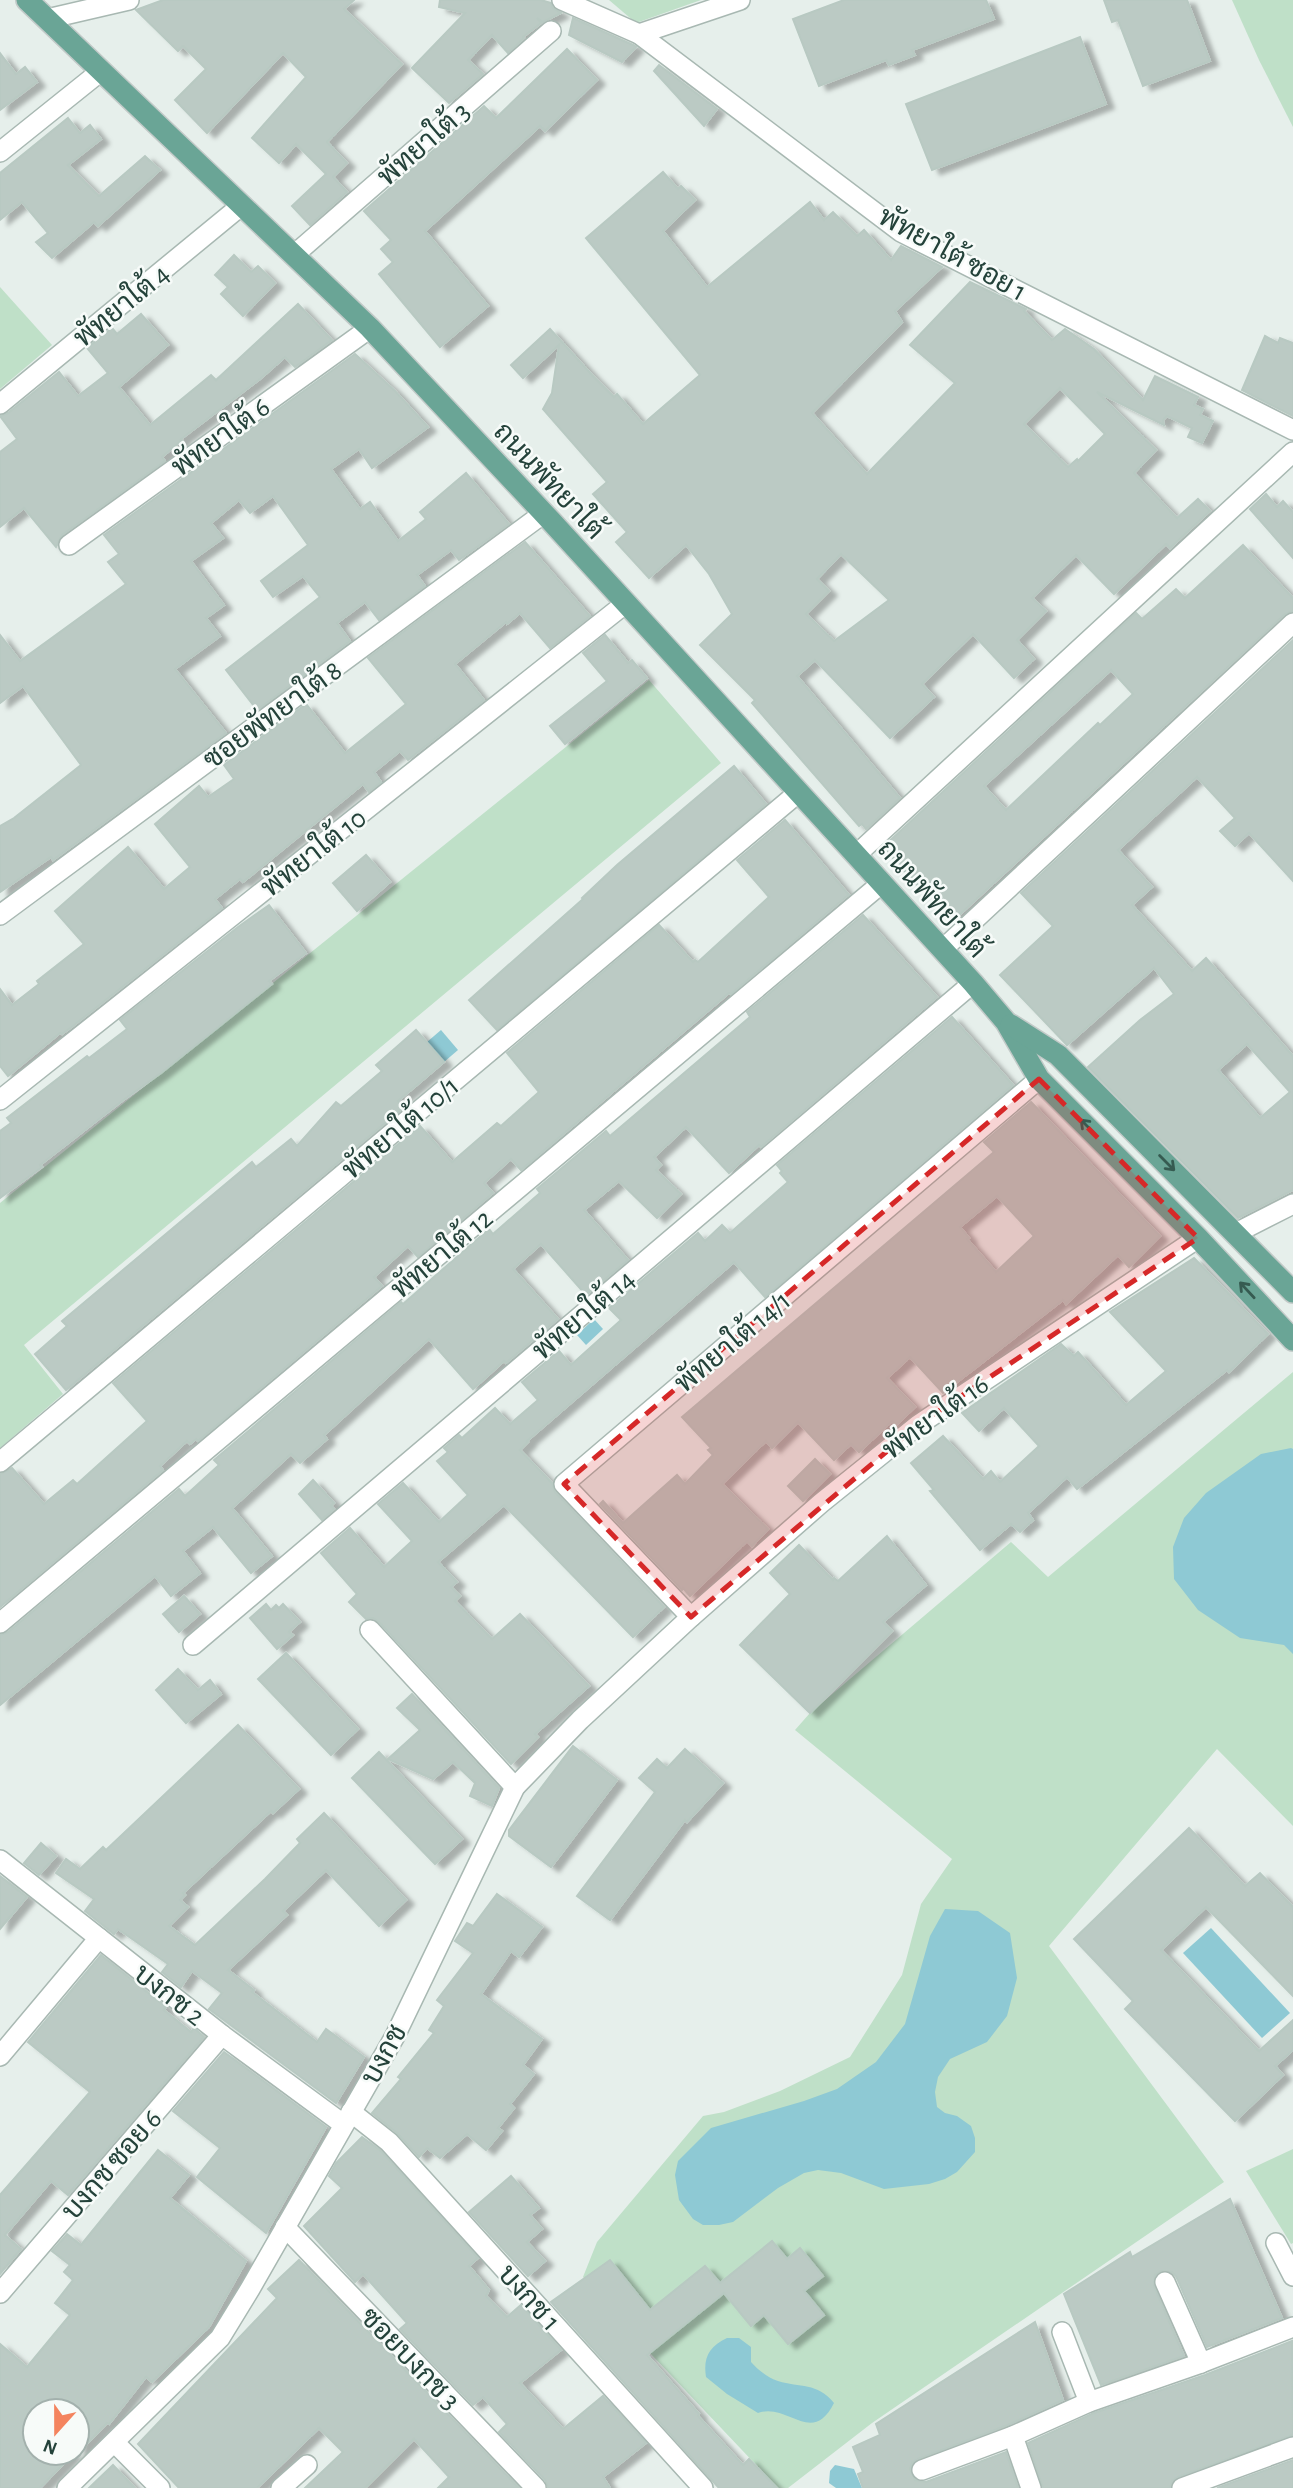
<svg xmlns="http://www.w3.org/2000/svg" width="1293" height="2488" viewBox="0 0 1293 2488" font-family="'Alegreya Sans',Sarabun,sans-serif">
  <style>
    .green { fill: #bfe0c8 }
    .water { fill: #8ec9d4 }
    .building { fill: #bbcac4; stroke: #b8c9c2; stroke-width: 2; fill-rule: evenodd; filter: url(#shadow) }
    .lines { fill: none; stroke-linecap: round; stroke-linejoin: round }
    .minor-casing { stroke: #a8b8b2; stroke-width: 22 }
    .major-casing { stroke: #c2cac8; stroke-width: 24 }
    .minor { stroke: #fff; stroke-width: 19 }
    .major { stroke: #6aa596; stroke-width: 21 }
    .oneway { stroke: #365b51 }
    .marked { fill: #d62828; fill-opacity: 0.2; stroke: #d62828; stroke-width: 5; stroke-dasharray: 14 9; stroke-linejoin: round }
    .labels { text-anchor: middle; stroke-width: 5; stroke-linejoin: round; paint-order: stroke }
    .street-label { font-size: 28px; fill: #24423a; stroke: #f7fbf9 }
  </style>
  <defs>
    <filter id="shadow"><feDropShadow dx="8" dy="4.5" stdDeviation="2" flood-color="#0004"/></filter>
  </defs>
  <rect width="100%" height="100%" fill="#e6efeb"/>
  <!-- green -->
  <g class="green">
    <path d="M609 0H701L636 23Z"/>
    <path d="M1232 0H1293V127L1259 60Z"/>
    <path d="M0 287 52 345 0 389Z"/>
    <path d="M649 680 721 763 24 1345 63 1394 0 1448V1203Z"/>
    <path d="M1293 1372V1826L1217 1749 1049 1946 1224 2182 872 2423 788 2488H778L650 2353 583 2277 597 2242 703 2116 724 2112 780 2091 850 2057 902 1975 921 1904 952 1859 795 1730 810 1713 1011 1542 1048 1577Z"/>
    <path d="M1293 2149V2243L1291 2244 1246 2171Z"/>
  </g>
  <!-- water -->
  <g class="water">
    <path d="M441 1030 458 1050 444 1062 427 1042Z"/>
    <path d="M594 1319 603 1329 586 1345 577 1335Z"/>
    <path d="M1291 1448 1293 1449V1654L1284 1645 1240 1638 1198 1610 1174 1579 1173 1547 1184 1518 1206 1493 1261 1454Z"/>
    <path d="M945 1909 978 1911 1010 1933 1017 1978 1007 2016 987 2042 950 2059 938 2077 935 2092 937 2107 945 2113 957 2116 971 2126 975 2138V2152L957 2172 945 2179 929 2184 884 2189 841 2173 818 2170 804 2173 778 2188 733 2222 719 2225H703L693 2219 679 2200 675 2175 678 2161 711 2128 804 2101 837 2089 876 2062 905 2024 930 1936Z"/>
    <path d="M1211 1928 1290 2013 1262 2038 1183 1953Z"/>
    <path d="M727 2338H739L751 2347V2362C758 2370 768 2378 778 2381 800 2388 817 2382 834 2403 812 2447 788 2402 758 2413L727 2394 706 2377C703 2357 709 2347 727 2338Z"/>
    <path d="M835 2465 854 2469 862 2488H836L829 2483 830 2471Z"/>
  </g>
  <!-- building -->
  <g class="building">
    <path d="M163 0H354L344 9 402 64 327 142 347 163 333 177 347 192 310 225 292 206 326 174 296 144 279 163 252 138 306 77 283 53 207 133 175 100 206 69 183 46 178 51 136 10Z"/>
    <path d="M440 0H541L551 3 553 8 561 13 543 22 537 18 541 23 523 37 524 38 508 53 492 35 468 60 483 74 449 103 412 68 465 13 439 7Z"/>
    <path d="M844 0H986L994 19 912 50 915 55 889 65 886 60 819 86 793 19Z"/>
    <path d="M1104 0H1187L1210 61 1143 86 1118 20 1112 22Z"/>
    <path d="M573 18 633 45 636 47 622 62 569 35Z"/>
    <path d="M1080 37 1106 104 932 170 906 104Z"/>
    <path d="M567 49 597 80 545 131 540 126 425 231 488 306 440 347 379 274 393 262 381 249 391 240 364 211 484 106 496 118Z"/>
    <path d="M0 53 16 74 25 67 37 82 0 110Z"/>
    <path d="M659 65 717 109 704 126 654 71Z"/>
    <path d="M68 118 80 133 90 125 101 139 68 165 99 196 145 156 160 170 98 226 94 222 52 258 36 242 48 233 22 202 0 220V173Z"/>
    <path d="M663 172 678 189 681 186 695 200 663 231 707 287 810 202 824 220 833 212 857 236 864 230 891 260 901 246 942 267 895 311 902 322 812 413 867 474 955 383 910 345 970 282 1026 309 1024 311 1052 340 1065 329 1094 349 1143 400 1155 376 1198 397 1194 405 1203 409 1200 415 1213 421 1202 443 1188 437 1192 428 1167 416 1163 420 1164 425 1097 392 1156 450 1134 473 1177 518 1198 499 1210 511 1170 548 1166 544 1114 594 1076 555 1032 598 1046 611 1017 640 1034 659 1014 678 973 634 922 684 934 697 890 738 815 660 797 676 900 798 866 829 862 824 859 826 752 703 755 700 700 645 732 614 709 574 686 545 649 578 616 542 627 532 593 494 607 482 543 409 552 393 559 345 523 378 511 365 550 329 592 375 614 397 617 394 643 424 700 375 586 238ZM1060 388 1105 434 1078 461 1077 459 1068 467 1024 424ZM841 554 889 600 834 641 806 614 829 591 817 579Z"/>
    <path d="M234 255 251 272 258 266 275 283 243 316 221 294 228 287 215 275Z"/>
    <path d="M298 304 332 340 295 367 285 357 260 379 181 439 182 440 162 457 165 461 62 535 56 547 24 508 0 527V452L17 439 0 416 8 413 59 372 78 396 108 373 87 348 112 328 117 334 141 314 168 345 119 387 150 425 211 375 216 380Z"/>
    <path d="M1265 336 1278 343 1280 338 1293 343V416L1242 390Z"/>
    <path d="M355 354 395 391 428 427 372 468 359 449 331 469 360 509 370 502 398 541 426 519 420 512 466 473 509 524 459 560 451 550 417 575 425 586 379 620 365 602 337 623 350 641 257 710 226 670 320 597 303 576 273 597 261 581 308 545 273 496 250 513 239 500 211 523 223 538 191 561 224 605 206 618 220 636 175 669 226 733 53 860 51 857 0 892V826L14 818 81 765 23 686 0 703V635L20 661 126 584 108 562 119 554 104 535Z"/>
    <path d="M1266 494 1277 507 1283 501 1293 512V558L1250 509Z"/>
    <path d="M525 542 590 616 550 648 520 613 507 624 506 622 455 664 484 700 408 760 400 751 374 772 381 782 369 792 363 784 243 882 240 879 215 899 222 908 73 1026 62 1034 60 1033 8 1076 0 1066V989L12 1005 39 984 37 981 84 944 55 911 128 847 164 889 190 867 155 824 199 786 208 797 234 779 224 765 306 704 345 753 406 704 368 658Z"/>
    <path d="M1243 545 1293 598V611L1285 614 956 918 922 882 918 886 883 847 1136 613 1142 619 1176 589 1185 598ZM1111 670 1133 694 1100 725 1098 723 1006 810 984 786Z"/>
    <path d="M605 635 628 663 632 660 647 678 565 744 550 726 607 681 583 653Z"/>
    <path d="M1293 640V881L1249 833 1235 846 1220 831 1235 818 1197 777 1118 850 1152 887 1132 905 1192 971 1206 958 1293 1056V1190L1238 1218 1088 1067 1140 1020 1174 994 1154 968 1067 1045 1000 975 1053 926 1021 893ZM1247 1044 1290 1092 1260 1118 1218 1070Z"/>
    <path d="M734 766 766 804 497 1030 469 1000 583 899 582 898 617 865Z"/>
    <path d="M785 820 849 895 847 896 731 994 729 993 521 1170 511 1159 484 1183 493 1193 418 1257 408 1246 374 1277 382 1286 198 1441 196 1439 190 1444 187 1441 160 1466 163 1470 0 1607V1474L12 1468 44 1504 73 1480 77 1484 147 1421 113 1383 420 1126 452 1162 497 1123 501 1126 539 1092 507 1053 659 925 693 962 695 960 698 962 769 897 737 860Z"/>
    <path d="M366 855 390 882 357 911 333 883Z"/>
    <path d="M269 905 306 953 269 981 272 984 161 1073 122 1101 40 1165 42 1167 0 1198V1131L11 1123 7 1118 87 1056 89 1058 127 1029 120 1020 238 927Z"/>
    <path d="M863 915 937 997 761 1147 759 1145 729 1173 686 1127 654 1157 661 1165 656 1170 681 1194 657 1218 619 1181 584 1210 628 1260 586 1295 541 1244 513 1269 558 1319 506 1363 504 1361 473 1389 429 1339 324 1435 327 1439 300 1463 291 1454 232 1508 272 1556 251 1573 213 1527 183 1551 200 1573 171 1596 155 1576 0 1705V1635L8 1632 179 1489 185 1496 219 1465 214 1460 401 1302 403 1304 489 1229 493 1234 540 1193 537 1189 606 1131 610 1136 750 1017 747 1012Z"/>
    <path d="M952 1017 1013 1085 765 1297 734 1262 527 1441 528 1442 520 1450 552 1483 555 1492 664 1607 633 1637 504 1505 438 1562 457 1582 451 1587 460 1596 455 1601 492 1639 520 1614 589 1686 535 1734 538 1737 511 1764 379 1622 373 1618 366 1619 349 1602 357 1594 321 1553 350 1528 384 1567 412 1541 378 1504 403 1483 439 1522 468 1495 437 1461 448 1452 444 1448 459 1435 462 1438 495 1408 510 1424 538 1400 522 1382 559 1351 571 1365 621 1320 609 1308 698 1233 705 1241 722 1225 730 1233 788 1182 780 1173 782 1171 777 1165Z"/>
    <path d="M416 1030 444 1062 398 1101 403 1108 66 1390 35 1354 67 1326 62 1321 252 1162 256 1167 291 1139 297 1146 336 1102 341 1106 382 1071 376 1065Z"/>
    <path d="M1031 1102 1160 1236 1129 1267 1118 1255 1066 1304 1063 1300 943 1393 910 1357 887 1378 915 1407 896 1425 892 1421 859 1452 851 1444 834 1460 798 1422 772 1448 766 1441 722 1484 768 1529 752 1546 747 1541 690 1596 683 1588 682 1590 600 1504 603 1501 623 1523 677 1475 685 1484 713 1455 708 1450 711 1448 682 1417 994 1152 984 1142ZM997 1196 1034 1236 996 1272 967 1239 969 1238 960 1227Z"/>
    <path d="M1194 1258 1268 1334 1229 1372 1227 1370 1077 1489 1067 1477 1028 1513 1033 1520 1020 1532 1011 1524 980 1550 930 1491 934 1490 911 1463 943 1436 983 1479 991 1471 1000 1482 1039 1446 1004 1408 979 1431 962 1413 1061 1344 1074 1356 1078 1352 1126 1405 1166 1371 1110 1312Z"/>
    <path d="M815 1459 830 1474 803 1501 788 1486Z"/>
    <path d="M313 1480 334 1503 331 1506 334 1509 322 1520 299 1494Z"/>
    <path d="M887 1536 926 1585 883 1622 892 1631 810 1713 740 1645 790 1594 770 1573 799 1545 833 1580 834 1578 838 1581Z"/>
    <path d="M184 1596 200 1614 179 1632 163 1614Z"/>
    <path d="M266 1604 271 1610 276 1605 279 1608 283 1604 300 1622 289 1632 293 1635 277 1649 250 1618Z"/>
    <path d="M286 1653 358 1729 331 1755 258 1679Z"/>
    <path d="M178 1669 198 1690 210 1680 221 1694 186 1723 156 1690Z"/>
    <path d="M412 1694 499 1788 492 1806 470 1796 475 1783 453 1762 433 1779 388 1759 420 1730 397 1708Z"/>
    <path d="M238 1725 299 1789 273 1813 271 1811 183 1893 185 1895 180 1900 188 1907 169 1926 195 1945 265 1879 300 1843 297 1839 324 1813 406 1900 379 1926 326 1870 283 1911 287 1915 228 1970 254 1990 252 1992 317 2042 326 2029 364 2057 336 2103 209 2009 222 1993 192 1971 181 1987 162 1972 168 1964 118 1929 114 1934 85 1911 94 1899 56 1873 66 1859 80 1869 103 1847 106 1850Z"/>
    <path d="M573 1746 617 1780 551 1867 509 1836V1830Z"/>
    <path d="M685 1749 723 1783 687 1822 685 1820 610 1920 577 1896 655 1792 639 1778 657 1759 667 1768Z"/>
    <path d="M379 1752 462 1839 435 1864 352 1778Z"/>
    <path d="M1189 1828 1245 1886 1260 1873 1293 1907V1996L1206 1907 1161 1950 1259 2051 1293 2020V2050L1275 2066 1283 2075 1235 2121 1125 2009 1133 2001 1074 1939Z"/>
    <path d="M41 1843 56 1856 39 1875 24 1863Z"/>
    <path d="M0 1876 27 1897 0 1929Z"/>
    <path d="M497 1894 542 1927 519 1957 511 1951 481 1994 542 2039 523 2065 534 2074 510 2104 514 2108 498 2128 502 2131 486 2150 467 2134 440 2158 427 2148 419 2157 397 2133 372 2113 401 2079 398 2077 434 2033 429 2030 444 2006 437 2000 473 1953 455 1941 467 1923 473 1926Z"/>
    <path d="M101 1955 166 2007 164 2010 191 2032 194 2028 204 2037 68 2195 51 2181 5 2235 21 2249 0 2274V2195L90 2092 28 2042Z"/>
    <path d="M224 2052 326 2127 266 2233 197 2177 220 2148 173 2111Z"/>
    <path d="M362 2137 381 2151 478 2258 469 2266 489 2290 486 2296 507 2317 521 2305 561 2350 520 2383 563 2429 603 2396 646 2443 603 2477 610 2488H548L545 2480 499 2432 507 2424 483 2397 473 2405 400 2329 407 2323 363 2274 355 2282 304 2226 342 2188 329 2176 336 2163Z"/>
    <path d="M158 2150 189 2175 170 2198 246 2261 209 2327 152 2382 146 2377 109 2424 107 2423 77 2454V2411H35V2453H74L40 2488H0V2344L27 2367 70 2315 55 2303 73 2280 64 2272 70 2265 52 2251 67 2234 81 2245Z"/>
    <path d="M511 2176 539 2208 530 2215 542 2229 527 2242 545 2261 528 2276 469 2212Z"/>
    <path d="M1230 2199 1282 2318 1207 2347 1176 2276 1172 2272 1161 2271 1155 2275 1154 2286 1184 2356 1101 2385 1064 2294 1130 2252 1132 2257Z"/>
    <path d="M772 2241 787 2259 800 2248 823 2276 804 2291 824 2315 788 2344 764 2315 751 2326 724 2293 647 2355 699 2414 698 2416 743 2465 749 2459 777 2488H719L551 2302 610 2260 650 2310 705 2266 720 2283Z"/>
    <path d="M299 2260 381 2345 519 2488H438L449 2477 414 2439 365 2488H305L343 2452 319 2428 257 2488H179L138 2444 277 2298 268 2289Z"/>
    <path d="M1035 2322 1063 2400 1008 2425 918 2459 912 2463 910 2469 915 2480 926 2482 1006 2452 1018 2488H863L858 2474 863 2472 853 2447 880 2435 876 2424Z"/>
    <path d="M1292 2341 1293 2435 1178 2477 1172 2481 1170 2488H1043L1028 2443 1094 2413 1205 2375Z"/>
    <path d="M1293 2460V2488H1217Z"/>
    <path d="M113 2465 135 2488H89Z"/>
  </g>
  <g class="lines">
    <defs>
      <g id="minor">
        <path d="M562 0 639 34 901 232 1293 430"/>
        <path d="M47 19 129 0"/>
        <path d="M639 34 740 0"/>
        <path d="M0 152 101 71"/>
        <path d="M294 255 551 31"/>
        <path d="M0 404 242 205"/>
        <path d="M69 545 370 328"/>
        <path d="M856 855 1293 452"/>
        <path d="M0 915 544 513"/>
        <path d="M943 949 1293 623"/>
        <path d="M0 1100 626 603"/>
        <path d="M1236 1233 1293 1204"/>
        <path d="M0 1462 799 792"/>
        <path d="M691 1617 564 1484 1039 1079"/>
        <path d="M0 1623 882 883"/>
        <path d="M370 1630 515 1787"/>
        <path d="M193 1645 973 983"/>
        <path d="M0 1860 222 2035 343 2124"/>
        <path d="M0 2056 99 1938"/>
        <path d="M351 2112 389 2142 703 2488"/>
        <path d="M285 2227 536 2488"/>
        <path d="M1276 2243 1293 2276"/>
        <path d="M1165 2282 1201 2363"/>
        <path d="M0 2293 222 2035"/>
        <path d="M1062 2332 1089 2402"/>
        <path d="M1013 2436 1031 2488"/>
        <path d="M115 2443 160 2488"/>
        <path d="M922 2470 1013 2436 1089 2402 1201 2363 1293 2327"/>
        <path d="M67 2488 220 2338 250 2289 395 2036 515 1787 580 1720 691 1617 821 1503 918 1425 1198 1238"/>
        <path d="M281 2488 307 2465"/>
        <path d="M1182 2488 1293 2447"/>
      </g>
      <g id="major">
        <path d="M27 0 370 328 551 521 973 983 1006 1022 1039 1079 1198 1238 1293 1340"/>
        <path d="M1011 1025 1058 1055 1293 1292"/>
      </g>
    </defs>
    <!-- minor casing -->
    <use href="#minor" class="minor-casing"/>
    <!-- major casing -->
    <use href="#major" class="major-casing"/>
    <!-- minor -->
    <use href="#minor" class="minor"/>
    <!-- major -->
    <use href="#major" class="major"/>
  </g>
  <!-- one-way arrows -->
  <defs><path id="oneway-shaft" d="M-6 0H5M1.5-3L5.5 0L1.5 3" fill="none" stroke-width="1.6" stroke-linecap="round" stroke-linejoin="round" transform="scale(1.75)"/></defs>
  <g class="oneway">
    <use href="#oneway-shaft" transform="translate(1088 1127) rotate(-135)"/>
    <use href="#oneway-shaft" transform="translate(1167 1163) rotate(45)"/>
    <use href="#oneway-shaft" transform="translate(1247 1290) rotate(-133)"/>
  </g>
  <!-- marked area -->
  <path class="marked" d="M1039 1079 1198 1238 918 1425 691 1617 564 1484Z"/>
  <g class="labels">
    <!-- street labels -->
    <g class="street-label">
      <text transform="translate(423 143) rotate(-41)" y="10">พัทยาใต้ 3</text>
      <text transform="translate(953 253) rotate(29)" y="10">พัทยาใต้ ซอย 1</text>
      <text transform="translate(121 305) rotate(-39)" y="10">พัทยาใต้ 4</text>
      <text transform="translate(220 436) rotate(-36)" y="10">พัทยาใต้ 6</text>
      <text transform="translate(550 480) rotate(47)" y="10">ถนนพัทยาใต้</text>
      <text transform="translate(272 714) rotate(-36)" y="10">ซอยพัทยาใต้ 8</text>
      <text transform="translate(313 852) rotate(-38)" y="10">พัทยาใต้ 10</text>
      <text transform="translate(933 898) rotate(48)" y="10">ถนนพัทยาใต้</text>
      <text transform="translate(400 1127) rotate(-40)" y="10">พัทยาใต้ 10/1</text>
      <text transform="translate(441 1253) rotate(-40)" y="10">พัทยาใต้ 12</text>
      <text transform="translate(583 1314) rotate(-40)" y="10">พัทยาใต้ 14</text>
      <text transform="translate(732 1341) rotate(-40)" y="10">พัทยาใต้ 14/1</text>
      <text transform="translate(935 1416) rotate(-36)" y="10">พัทยาใต้ 16</text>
      <text transform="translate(170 1994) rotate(38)" y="10">บงกช 2</text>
      <text transform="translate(383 2054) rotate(-61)" y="10">บงกช</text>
      <text transform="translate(111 2164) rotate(-49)" y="10">บงกช ซอย 6</text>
      <text transform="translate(530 2297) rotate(48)" y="10">บงกช 1</text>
      <text transform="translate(411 2358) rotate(46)" y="10">ซอยบงกช 3</text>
    </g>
  </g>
  <!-- north arrow -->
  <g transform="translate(56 2432) rotate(201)"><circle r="33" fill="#f7fbf9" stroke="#a3b1ad" stroke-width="2"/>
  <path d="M0-5L12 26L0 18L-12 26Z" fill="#f4845f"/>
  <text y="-10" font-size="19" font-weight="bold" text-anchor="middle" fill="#24423a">N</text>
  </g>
</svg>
